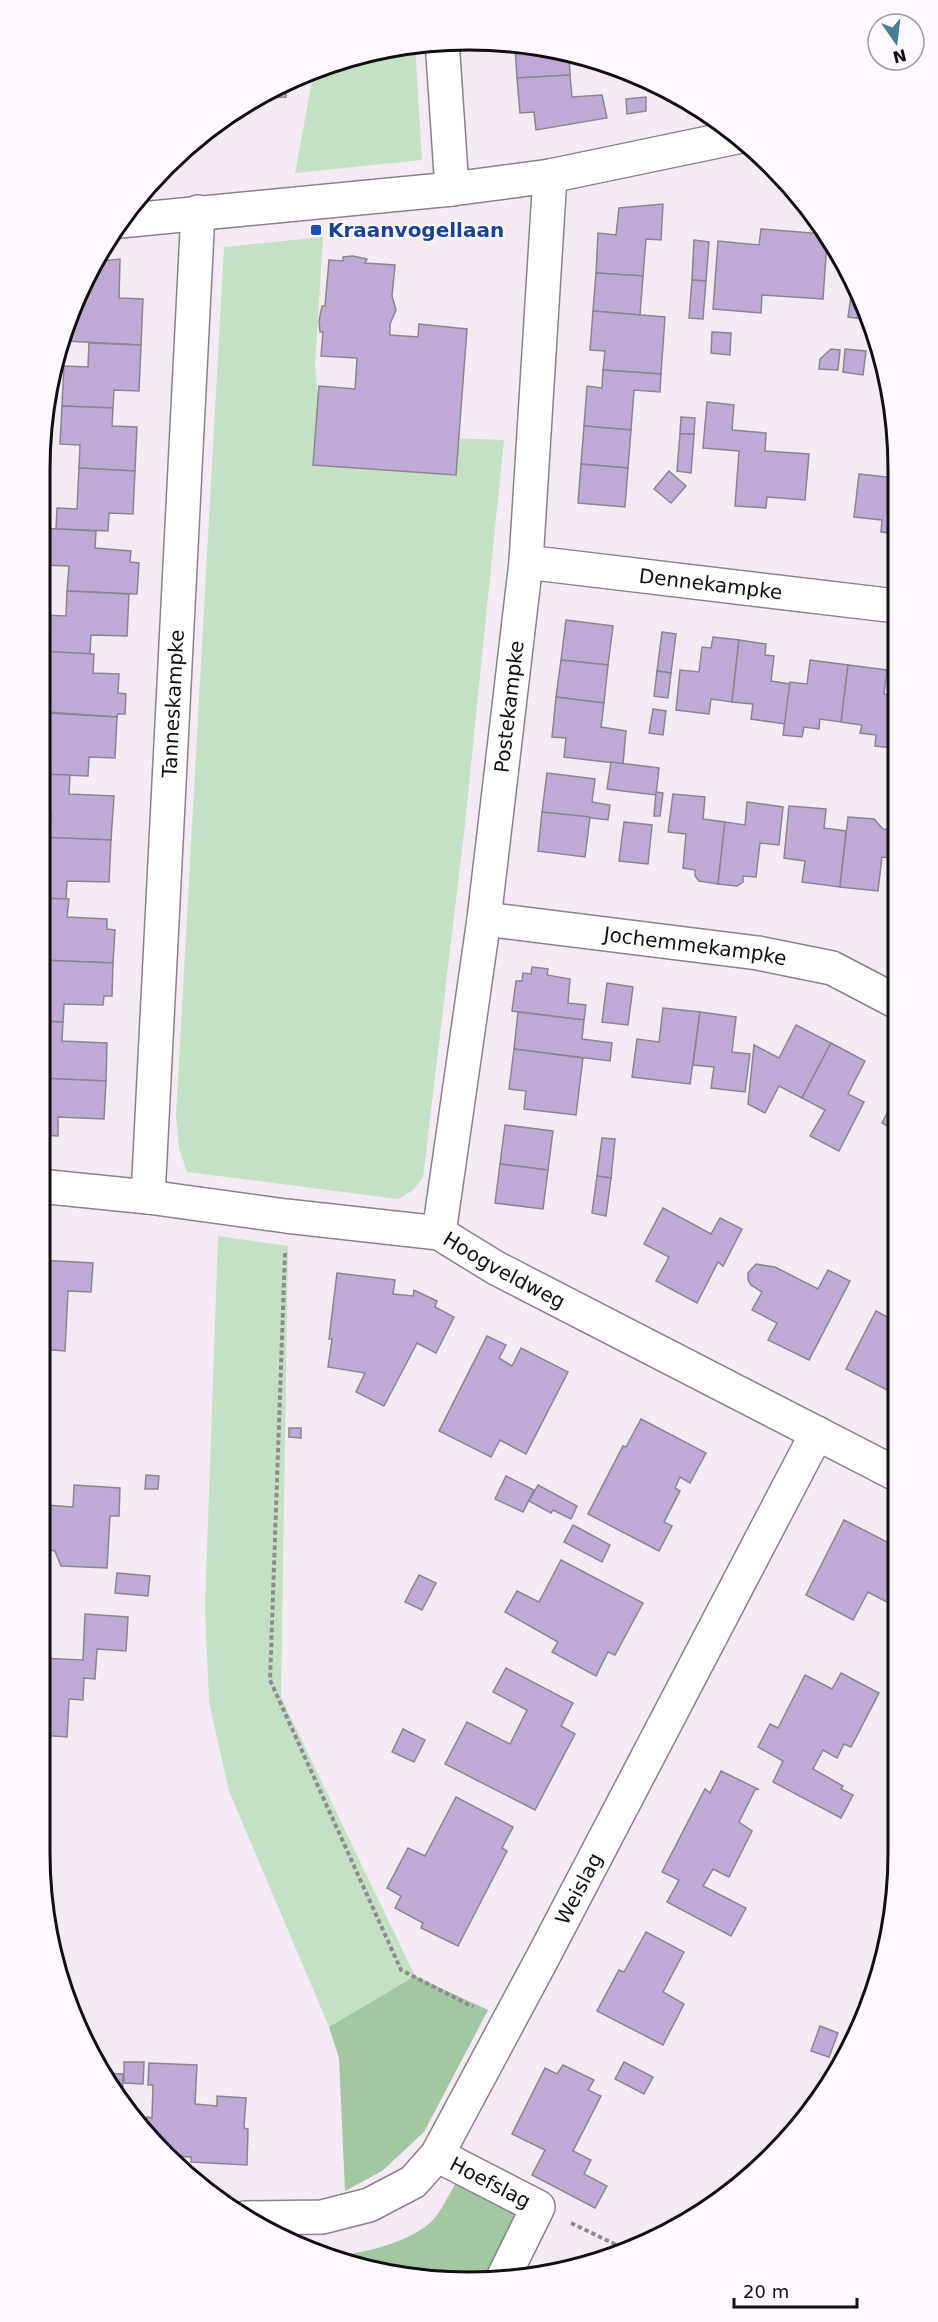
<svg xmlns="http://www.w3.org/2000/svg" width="938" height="2322" viewBox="0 0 938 2322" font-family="'DejaVu Sans',sans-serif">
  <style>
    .green { fill: #c5e1c5 }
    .forest { fill: #a3c7a3 }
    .building { fill: #beaad4; stroke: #8a868f; stroke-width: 1.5 }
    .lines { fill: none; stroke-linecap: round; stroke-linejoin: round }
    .minor-casing { stroke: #8a828a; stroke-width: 36 }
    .path { stroke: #908a90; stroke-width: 4; stroke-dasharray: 4.5 3; stroke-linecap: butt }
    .minor { stroke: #fff; stroke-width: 33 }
    .transit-dot { fill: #1a4fb4; stroke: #fef9fe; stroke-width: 2 }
    .labels { text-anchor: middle; stroke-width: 4.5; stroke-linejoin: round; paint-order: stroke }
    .transit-label { font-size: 20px; font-weight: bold; fill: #164399; stroke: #fef9fe; text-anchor: start }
    .street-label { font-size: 20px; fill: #120f12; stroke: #fef9fe }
    .rim { fill: none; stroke: #120f12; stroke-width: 3 }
  </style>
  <rect width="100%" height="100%" fill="#f3eaf3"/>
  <!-- green -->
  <g class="green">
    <path d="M415 44 422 160 295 173 314 70 357 54Z"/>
    <path d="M323 237 315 366 318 396 317 433 504 440 465 824 423 1178 412 1191 398 1199 187 1172 179 1148 176 1116 224 247Z"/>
    <path d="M218 1236 288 1246 281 1697 415 1976 329 2027 229 1791 209 1702 205 1608Z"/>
  </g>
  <!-- forest -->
  <g class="forest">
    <path d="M415 1976 488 2010 424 2132 382 2171 345 2191 339 2058 329 2027Z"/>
    <path d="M456 2183 516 2208 520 2222 492 2277 413 2279 340 2262V2255C369 2252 412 2241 433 2220 442 2210 449 2194 456 2183Z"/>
  </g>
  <!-- building -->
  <g class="building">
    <path d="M515 42 525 43 533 44 515 46Z"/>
    <path d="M533 44 569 53 570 75 517 78 515 46Z"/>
    <path d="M570 75 572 97 602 95 607 118 536 130 534 112 520 113 517 78Z"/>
    <path d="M285 81 286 97 262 98V94Z"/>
    <path d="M646 97V111L627 114 626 99Z"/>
    <path d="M663 204 661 240 646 239 643 276 596 273 598 233 616 235 619 208Z"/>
    <path d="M761 229 823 234 827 242 823 299 762 295 761 313 713 309 718 241 759 245Z"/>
    <path d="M694 240 709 242 706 281 692 280Z"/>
    <path d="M353 256 367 259 365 263 395 265 392 296 396 310 390 324V335L418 337 419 324 467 329 456 475 313 465 319 386 355 389 357 358 321 356 323 332H320L319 321 322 306H325L329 260 343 261V257Z"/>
    <path d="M120 259 119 298 143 299 141 345 65 341 66 321 93 262Z"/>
    <path d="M596 273 643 276 640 315 593 311Z"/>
    <path d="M692 280 706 281 703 319 689 318Z"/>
    <path d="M853 282 866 304 870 320 848 317Z"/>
    <path d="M593 311 665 317 661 374 603 370 605 351 590 350Z"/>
    <path d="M712 332 731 333 730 355 711 353Z"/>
    <path d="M89 343 141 345 139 391 114 390 113 408 62 406 64 366 88 367Z"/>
    <path d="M831 349 840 350 838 370 819 369 820 359Z"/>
    <path d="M845 349 866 351 863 375 843 372Z"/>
    <path d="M603 370 661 374 660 392 634 390 631 430 584 426 587 386 602 388Z"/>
    <path d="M707 402 734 405 732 430 766 433 765 451 809 454 805 500 767 497 766 508 735 506 739 451 703 448Z"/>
    <path d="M62 406 113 408 112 426 137 427 135 471 79 468 80 445 60 444Z"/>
    <path d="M681 417 695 418 694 434H680Z"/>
    <path d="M584 426 631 430 628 468 581 464Z"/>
    <path d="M680 434H694L691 473 677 471Z"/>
    <path d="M581 464 628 468 625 507 578 503Z"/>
    <path d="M79 468 135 471 133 514 109 513 108 531 56 529 57 508 77 509Z"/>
    <path d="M669 471 686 486 671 503 654 489Z"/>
    <path d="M859 474 895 478 896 534 881 532 882 520 854 517Z"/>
    <path d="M39 528 96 531 95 548 131 551 130 562 139 563 137 594 67 591 69 566 39 565Z"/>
    <path d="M67 591 129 594 127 636 91 635 90 654 43 652 45 615 66 616Z"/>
    <path d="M566 620 613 626 608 665 561 660Z"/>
    <path d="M662 632 676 634 671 673 657 671Z"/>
    <path d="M713 637 739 640 732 702 711 699 709 714 676 710 680 670 699 672 702 647 711 648Z"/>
    <path d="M739 640 766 644 765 655 774 656 771 681 790 684 785 724 751 719 753 704 732 702Z"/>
    <path d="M39 651 94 654 93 673 119 674 118 693 126 694 125 714H118L117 717 47 712 49 674 39 673Z"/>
    <path d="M561 660 608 665 604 703 556 697Z"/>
    <path d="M810 660 848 665 841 722 820 719 819 729 804 727 802 737 783 735 790 682 807 684Z"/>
    <path d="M848 665 887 670 884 694 896 696V728L893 748 875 746 876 735 860 733 862 725 841 722Z"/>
    <path d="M657 671 671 673 668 698 654 696Z"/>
    <path d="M556 697 604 703 601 727 626 731 623 764 564 757 566 738 552 737Z"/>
    <path d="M653 709 666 711 663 735 649 733Z"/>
    <path d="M45 713 117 717 115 758 89 757 88 776 39 774V753H44Z"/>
    <path d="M611 762 659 768 656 795 607 789Z"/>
    <path d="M547 773 595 779 592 802 610 805 608 820 542 812Z"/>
    <path d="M39 774 70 775 69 794 114 796 111 840 50 838 51 814H39Z"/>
    <path d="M656 792 663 793 660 816H654Z"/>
    <path d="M673 794 705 797 703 819 725 822 718 884 699 881 695 876V870L683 868 686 834 668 832Z"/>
    <path d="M747 802 783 807 779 845 760 843 756 877 743 876V882L737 886 718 884 725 822 745 825Z"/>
    <path d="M789 806 826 809 824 828 846 831 840 887 802 882 805 861 784 858Z"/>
    <path d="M542 812 590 817 585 857 538 851Z"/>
    <path d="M848 817 874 819 883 829 896 831V859L882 857 878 891 840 887Z"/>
    <path d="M624 822 652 825 648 864 619 861Z"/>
    <path d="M39 837 111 840 109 882 67 881 66 899 39 898Z"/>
    <path d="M39 898 69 899 67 917 107 919V929L115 930 113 963 39 960Z"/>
    <path d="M39 960 113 963 112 996H104L103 1005 64 1004 63 1022 39 1021Z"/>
    <path d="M532 967 548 969 547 975 570 979 568 1003 586 1005 584 1020 512 1011 516 981H522L523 973 531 974Z"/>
    <path d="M607 983 633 987 628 1025 602 1022Z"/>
    <path d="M663 1008 700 1012 690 1084 632 1077 637 1039 659 1042Z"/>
    <path d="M518 1012 584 1020 582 1039 612 1043 610 1061 514 1049Z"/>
    <path d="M700 1012 736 1017 732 1052 750 1054 745 1092 711 1088 714 1067 693 1065Z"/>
    <path d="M39 1021 63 1022 62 1041 107 1043 106 1081 39 1078Z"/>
    <path d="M796 1025 831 1043 802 1098 779 1086 765 1113 748 1104 754 1045 779 1058Z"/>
    <path d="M831 1043 865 1061 848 1094 864 1102 839 1151 810 1136 825 1110 802 1098Z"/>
    <path d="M514 1049 583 1058 576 1115 524 1109 526 1091 509 1089Z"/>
    <path d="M39 1078 106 1081 104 1119 58 1117V1136L39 1135Z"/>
    <path d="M897 1078V1131L882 1123 895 1098 889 1094Z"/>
    <path d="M505 1125 553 1131 548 1170 500 1164Z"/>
    <path d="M602 1138 615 1139 611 1178 597 1176Z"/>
    <path d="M500 1164 548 1170 543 1209 495 1203Z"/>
    <path d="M597 1176 611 1178 606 1216 592 1213Z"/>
    <path d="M897 1186V1201L891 1198Z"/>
    <path d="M663 1208 711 1234 720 1218 742 1229 723 1266 718 1262 697 1303 656 1281 669 1257 644 1244Z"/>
    <path d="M39 1260 93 1263 91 1292 68 1291 65 1351 39 1349Z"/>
    <path d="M756 1264 775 1267 818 1289 828 1270 850 1281 809 1360 768 1340 777 1323 752 1310 762 1292 751 1285 748 1280V1273Z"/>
    <path d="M337 1273 395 1280 393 1294 413 1296 414 1290 437 1301 435 1307 454 1317 436 1353 417 1343 384 1406 356 1392 365 1373 328 1367 332 1339H329Z"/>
    <path d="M876 1311 898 1323V1383L893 1393 846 1369Z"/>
    <path d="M487 1336 506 1345 499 1358 512 1366 521 1348 568 1372 526 1454 500 1440 491 1457 439 1431Z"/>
    <path d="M641 1419 706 1453 690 1483 680 1477 675 1488 680 1491 664 1522 672 1526 659 1551 588 1514 623 1446 626 1447Z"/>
    <path d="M289 1428H301V1438L289 1437Z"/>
    <path d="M39 1465 49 1466 47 1505 73 1507 74 1485 120 1488 119 1516H110L107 1568 61 1566 55 1551 45 1549 46 1539 39 1538Z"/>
    <path d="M146 1475 159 1476 158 1489H145Z"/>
    <path d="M506 1476 534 1490 523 1512 495 1499Z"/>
    <path d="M538 1485 577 1506 571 1519 553 1510 551 1513 529 1501Z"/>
    <path d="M844 1520 893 1545 890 1550 898 1554V1608L868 1592 853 1620 806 1595Z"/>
    <path d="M573 1525 610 1545 602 1562 564 1542Z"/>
    <path d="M561 1560 643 1603 615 1655 608 1652 596 1676 552 1652 558 1642 505 1612 517 1591 539 1602Z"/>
    <path d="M117 1573 150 1576 148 1596 115 1593Z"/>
    <path d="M419 1575 436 1583 422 1610 405 1602Z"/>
    <path d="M85 1614 128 1617 126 1651 97 1649 95 1679 84 1678 83 1700 69 1699 67 1737 39 1735V1658L83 1660Z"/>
    <path d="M506 1668 573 1703 561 1726 575 1734 535 1810 445 1764 467 1722 510 1744 527 1710 493 1692Z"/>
    <path d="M841 1673 879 1693 851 1747 844 1744 837 1758 823 1750 813 1769 843 1786 841 1789 853 1795 841 1818 773 1782 783 1761 758 1747 770 1724 778 1728 805 1675 832 1689Z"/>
    <path d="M403 1729 425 1740 414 1762 392 1752Z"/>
    <path d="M721 1771 758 1789 755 1790 739 1822 752 1831 729 1877 713 1869 703 1886 746 1908 731 1936 667 1902 679 1880 662 1872 705 1789 710 1793Z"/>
    <path d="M456 1797 513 1827 502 1848 507 1851 458 1946 421 1928 423 1923 395 1908 401 1896 387 1888 408 1848 425 1856Z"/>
    <path d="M646 1932 684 1952 663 1992 684 2004 663 2045 597 2011 619 1970 624 1972Z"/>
    <path d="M820 2026 838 2033 829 2057 811 2051Z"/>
    <path d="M124 2062H144L143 2084 124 2083Z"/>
    <path d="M624 2062 653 2077 644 2094 615 2079Z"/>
    <path d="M149 2063 197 2065 195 2104 217 2106V2096L246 2098 244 2128 248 2129 247 2165 191 2162V2157L170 2156 146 2136 147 2117 152 2118 153 2085H148Z"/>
    <path d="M563 2065 594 2080 588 2090 601 2096 573 2151 591 2160 584 2174 607 2186 595 2208 532 2175 545 2150 512 2134 545 2068 557 2074Z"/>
    <path d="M100 2073 123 2074 122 2103Z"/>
  </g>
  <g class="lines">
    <defs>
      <g id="minor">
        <path d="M442 40 452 189"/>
        <path d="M120 221 452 189 550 176 737 137"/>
        <path id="s1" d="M526 562 896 606"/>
        <path id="s2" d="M484 919 758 953 832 968 897 1002"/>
        <path id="s3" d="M39 1186 148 1197 286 1216 439 1233 496 1268 898 1475"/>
        <path id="s4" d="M148 1197 198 212"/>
        <path id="s5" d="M439 1233 484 919 526 562 550 176"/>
        <path id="s6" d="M437 2155 538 2207 504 2276"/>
        <path id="s7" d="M245 2218 322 2217 369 2205 413 2182 437 2155 542 1959 817 1433"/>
      </g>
    </defs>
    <!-- minor casing -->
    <use href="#minor" class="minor-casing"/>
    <!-- path -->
    <g class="path">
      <path d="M285 1253 270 1680 401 1970 473 2007"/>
      <path d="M571 2223 623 2248"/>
    </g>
    <!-- minor -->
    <use href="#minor" class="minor"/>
  </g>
  <!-- markers -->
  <rect class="transit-dot" x="310" y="224" width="12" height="12" rx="3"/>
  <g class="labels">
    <!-- transit labels -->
    <g class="transit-label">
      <text x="328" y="237">Kraanvogellaan</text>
    </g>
    <!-- street labels -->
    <g class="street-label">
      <text dy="7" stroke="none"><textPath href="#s1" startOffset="186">Dennekampke</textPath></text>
      <text dy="7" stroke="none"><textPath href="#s4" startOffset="494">Tanneskampke</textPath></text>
      <text dy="7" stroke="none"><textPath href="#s5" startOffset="531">Postekampke</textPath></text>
      <text dy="7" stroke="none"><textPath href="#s2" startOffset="213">Jochemmekampke</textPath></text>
      <text dy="7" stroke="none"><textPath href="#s3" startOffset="478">Hoogveldweg</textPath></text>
      <text dy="7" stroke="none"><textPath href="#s7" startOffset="513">Weislag</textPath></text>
      <text dy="7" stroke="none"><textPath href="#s6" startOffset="60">Hoefslag</textPath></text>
    </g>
  </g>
  <!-- crop -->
  <path d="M0 0H938V2322H0ZM469 50H469A419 419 0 0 1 888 469V1853A419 419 0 0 1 469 2272H469A419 419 0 0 1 50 1853V469A419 419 0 0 1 469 50Z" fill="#fef9fe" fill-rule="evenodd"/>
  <path class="rim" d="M469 50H469A419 419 0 0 1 888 469V1853A419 419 0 0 1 469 2272H469A419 419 0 0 1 50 1853V469A419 419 0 0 1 469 50Z"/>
  <!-- north arrow -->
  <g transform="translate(896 42) rotate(166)"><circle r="28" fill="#fef9fe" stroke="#a09ba0" stroke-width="1.5"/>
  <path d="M0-4.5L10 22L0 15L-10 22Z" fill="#407f94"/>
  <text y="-9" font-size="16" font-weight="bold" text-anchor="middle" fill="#120f12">N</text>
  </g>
  <!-- scale -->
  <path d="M734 2298v9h123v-9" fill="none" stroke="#120f12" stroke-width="3"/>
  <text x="743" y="2298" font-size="18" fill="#120f12" stroke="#fef9fe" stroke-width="4.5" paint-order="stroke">20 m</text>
</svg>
